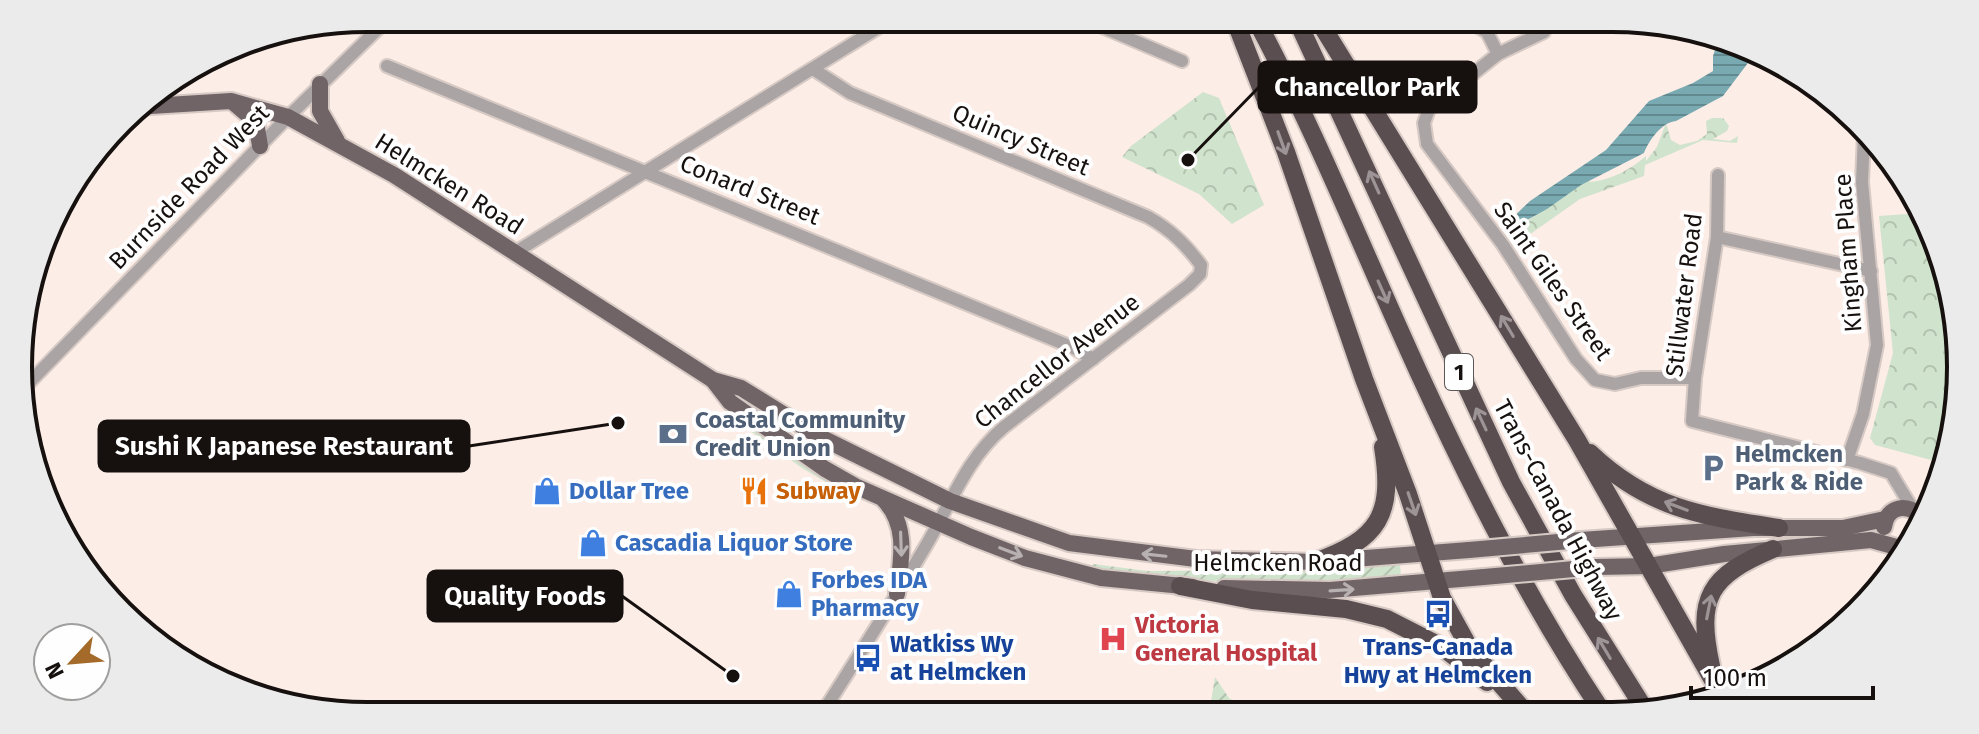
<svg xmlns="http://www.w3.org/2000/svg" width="1979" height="734" viewBox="0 0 1979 734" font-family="'Fira Sans',sans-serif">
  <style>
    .grass { fill: #d0e3cc }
    .park { fill: url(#park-crowns) }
    .garden { fill: url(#garden-furrows) }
    .water { fill: url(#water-rules) }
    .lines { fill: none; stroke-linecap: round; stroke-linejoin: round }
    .minor-casing { stroke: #d7cac4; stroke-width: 16 }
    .major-casing { stroke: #d7cac4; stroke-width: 20 }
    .highway-casing { stroke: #d7cac4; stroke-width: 22 }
    .minor { stroke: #aaa4a5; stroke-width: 12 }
    .major { stroke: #706467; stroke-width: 16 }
    .highway { stroke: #5b4e51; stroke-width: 18 }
    .major-bridge-casing { stroke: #d7cac4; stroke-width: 20; stroke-linecap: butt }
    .major-bridge { stroke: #706467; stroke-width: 16 }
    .oneway { stroke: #9c9496 }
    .oneway2 { stroke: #b7b1b2 }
    .labels { text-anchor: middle; stroke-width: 8; stroke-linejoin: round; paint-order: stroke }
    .shield { fill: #fefefe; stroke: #5c5857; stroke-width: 2 }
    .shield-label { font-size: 22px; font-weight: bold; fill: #16110f }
    .street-label { font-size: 24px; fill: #16110f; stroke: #fefefe }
    .service-label { font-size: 24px; font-weight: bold; fill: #4e5e75; stroke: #fefefe; text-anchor: start }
    .shop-label { font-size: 24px; font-weight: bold; fill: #366cbe; stroke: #fefefe; text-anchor: start }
    .food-label { font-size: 24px; font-weight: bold; fill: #c56008; stroke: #fefefe; text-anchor: start }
    .health-label { font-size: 24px; font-weight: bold; fill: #be3a42; stroke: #fefefe; text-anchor: start }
    .transit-label { font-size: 24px; font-weight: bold; fill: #164399; stroke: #fefefe; text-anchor: start }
    .rim { fill: none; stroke: #16110f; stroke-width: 4 }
    .leader { fill: none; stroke: #16110f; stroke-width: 3 }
    .callout-dot { fill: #16110f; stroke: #fefefe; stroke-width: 3 }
    .callout { fill: #16110f; stroke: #16110f; stroke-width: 3 }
    .callout-label { font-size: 26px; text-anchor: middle; font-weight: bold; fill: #fff }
  </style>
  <defs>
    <pattern id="park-crowns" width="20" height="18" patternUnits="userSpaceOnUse" patternTransform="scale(2)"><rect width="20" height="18" fill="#d0e3cc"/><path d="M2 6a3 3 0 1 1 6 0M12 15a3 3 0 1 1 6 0" fill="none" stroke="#b2c2ae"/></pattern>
    <pattern id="garden-furrows" width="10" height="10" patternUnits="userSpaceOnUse" patternTransform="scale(2)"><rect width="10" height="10" fill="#d0e3cc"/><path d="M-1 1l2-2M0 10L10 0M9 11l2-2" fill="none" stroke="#b2c2ae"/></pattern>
    <pattern id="water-rules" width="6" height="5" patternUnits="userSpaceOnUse" patternTransform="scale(2)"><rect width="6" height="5" fill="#79aab2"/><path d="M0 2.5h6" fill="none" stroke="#62898f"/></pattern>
  </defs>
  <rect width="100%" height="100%" fill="#fcede7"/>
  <!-- grass -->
  <path class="grass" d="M743 423 805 466 863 500 854 499 802 468 742 425Z"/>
  <!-- park -->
  <g class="park">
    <path d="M1203 92 1219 98 1264 205 1232 224 1199 194 1122 157 1131 146Z"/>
    <path d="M1712 118H1723L1729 126 1727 131 1713 139 1730 141 1738 136 1737 143 1703 140 1645 165 1644 176 1580 199 1526 237 1520 226 1588 179 1590 182C1611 180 1630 170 1646 156V161L1657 147 1666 123 1671 140 1680 145 1697 141 1707 134 1706 121Z"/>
    <path d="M1921 213 1958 322 1949 458 1946 464 1875 445 1870 438 1893 353 1879 216Z"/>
  </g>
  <!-- garden -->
  <g class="garden">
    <path d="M1093 564 1148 571 1296 570 1400 564 1401 577C1299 586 1194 585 1093 568Z"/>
    <path d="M1215 677 1229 698 1243 707 1242 714H1209Z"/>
  </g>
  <!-- water -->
  <path class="water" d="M1719 38 1754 55 1723 96 1676 121C1662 122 1649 140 1644 153L1581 185 1547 209 1513 228 1508 222 1530 201 1606 150 1649 101 1693 83 1713 71V56Z"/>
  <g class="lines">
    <defs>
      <g id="minor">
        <path d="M1081 18 1182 61"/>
        <path d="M1463 18 1487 32 1498 54"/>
        <path d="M1544 32 1498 54 1429 109 1424 123 1427 144 1503 245 1576 359 1595 380 1615 384 1641 378H1695"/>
        <path d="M387 66 1074 348 1093 359"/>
        <path d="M813 69 850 93 1148 217C1171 230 1185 244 1201 265L1200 274 1189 285 1004 427C965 460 950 506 924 549 891 605 856 660 821 715"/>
        <path d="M1718 175 1717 237 1695 378 1692 421 1860 463 1891 473 1912 508"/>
        <path d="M1717 237 1871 271"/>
        <path d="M514 253 894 18"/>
        <path d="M23 389 288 117 389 18"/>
        <path d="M1847 460 1863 414 1877 345 1862 182 1864 135"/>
      </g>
      <g id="major">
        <path d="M320 84V111L337 141"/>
        <path d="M235 104 256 122 260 146"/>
        <path d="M135 107 231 101 288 117 394 175 713 380 741 388 820 437 950 501 1069 543 1196 559 1315 562 1469 550"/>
        <path d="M713 380 730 402 825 469 855 486 971 537 1025 558 1101 578 1193 587"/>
        <path d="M884 500C909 526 901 561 897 594"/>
        <path d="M1884 527C1887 505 1908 503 1922 517"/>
        <path d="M1581 540 1753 528H1843L1885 519"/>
        <path d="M1596 567 1649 566 1724 554 1871 540 1900 548 1909 547"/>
        <path d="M1224 588 1330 590 1484 577"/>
      </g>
      <g id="highway">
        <path d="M1234 18 1286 152 1364 379 1408 494 1442 598 1470 649 1526 713"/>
        <path d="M1255 18C1316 132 1364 253 1418 371 1472 489 1531 605 1603 713"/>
        <path d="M1296 18 1511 482 1573 595 1647 713"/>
        <path d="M1317 18 1577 440 1722 696"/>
        <path d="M1590 453C1649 509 1702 516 1779 528"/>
        <path d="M1315 562C1379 539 1394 515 1383 447"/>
        <path d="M1180 586 1252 600 1346 609 1387 619 1442 647 1487 682"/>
        <path d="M1711 666C1696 597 1709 576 1773 549"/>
      </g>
    </defs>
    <!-- minor casing -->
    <use href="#minor" class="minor-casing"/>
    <!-- major casing -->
    <use href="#major" class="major-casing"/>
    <!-- highway casing -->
    <use href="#highway" class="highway-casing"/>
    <!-- minor -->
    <use href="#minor" class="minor"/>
    <!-- major -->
    <use href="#major" class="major"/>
    <!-- highway -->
    <use href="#highway" class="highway"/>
    <defs>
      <g id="major-bridge">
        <path d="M1469 550 1581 540"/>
        <path d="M1484 577 1596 567"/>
      </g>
    </defs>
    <!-- major-bridge casing -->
    <use href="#major-bridge" class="major-bridge-casing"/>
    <!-- major-bridge -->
    <use href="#major-bridge" class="major-bridge"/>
  </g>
  <!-- one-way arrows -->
  <defs><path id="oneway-shaft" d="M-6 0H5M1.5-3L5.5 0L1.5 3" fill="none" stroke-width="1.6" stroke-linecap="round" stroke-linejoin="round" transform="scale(2)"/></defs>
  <g class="oneway">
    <use href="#oneway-shaft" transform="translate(1282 143) rotate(70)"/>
    <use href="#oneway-shaft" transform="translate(1374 182) rotate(-114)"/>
    <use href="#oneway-shaft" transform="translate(1383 292) rotate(66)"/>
    <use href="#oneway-shaft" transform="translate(1507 326) rotate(-121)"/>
    <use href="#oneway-shaft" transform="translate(1481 419) rotate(-115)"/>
    <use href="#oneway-shaft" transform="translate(1412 504) rotate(71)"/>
    <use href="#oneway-shaft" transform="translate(1676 506) rotate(-159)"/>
    <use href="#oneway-shaft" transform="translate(1709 607) rotate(-79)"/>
    <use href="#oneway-shaft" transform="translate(1604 648) rotate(-121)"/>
  </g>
  <g class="oneway2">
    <use href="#oneway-shaft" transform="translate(901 544) rotate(88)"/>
    <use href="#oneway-shaft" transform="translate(1011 552) rotate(21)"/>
    <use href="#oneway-shaft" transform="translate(1154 555) rotate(-174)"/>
    <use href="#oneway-shaft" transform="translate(1342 590) rotate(-4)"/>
  </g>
  <!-- icons -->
  <defs>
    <symbol id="bank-bare" viewBox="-9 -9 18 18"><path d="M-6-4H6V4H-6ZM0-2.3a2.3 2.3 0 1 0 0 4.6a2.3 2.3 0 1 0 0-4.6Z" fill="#5c6f8a" stroke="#fefefe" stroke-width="2.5" paint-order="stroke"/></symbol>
    <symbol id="parking-bare" viewBox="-9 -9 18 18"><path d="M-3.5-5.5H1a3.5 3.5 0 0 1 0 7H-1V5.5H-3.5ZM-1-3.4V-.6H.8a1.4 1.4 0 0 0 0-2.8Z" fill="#5c6f8a" stroke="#fefefe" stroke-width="2.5" paint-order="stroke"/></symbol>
    <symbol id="shop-bare" viewBox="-9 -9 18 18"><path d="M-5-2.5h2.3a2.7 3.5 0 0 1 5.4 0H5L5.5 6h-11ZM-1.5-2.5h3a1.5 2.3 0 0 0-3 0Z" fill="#3f7fe0" stroke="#fefefe" stroke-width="2.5" paint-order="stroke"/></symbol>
    <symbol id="restaurant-bare" viewBox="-9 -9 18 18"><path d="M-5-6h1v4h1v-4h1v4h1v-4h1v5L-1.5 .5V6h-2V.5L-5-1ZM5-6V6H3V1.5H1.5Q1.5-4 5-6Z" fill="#e8710a" stroke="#fefefe" stroke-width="2.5" paint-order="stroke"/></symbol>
    <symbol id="bus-bare" viewBox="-9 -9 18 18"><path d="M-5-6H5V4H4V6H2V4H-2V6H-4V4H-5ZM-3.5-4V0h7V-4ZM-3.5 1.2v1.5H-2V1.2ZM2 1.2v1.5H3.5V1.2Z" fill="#1a4fb4" stroke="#fefefe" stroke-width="2.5" paint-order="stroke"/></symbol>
    <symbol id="hospital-bare" viewBox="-9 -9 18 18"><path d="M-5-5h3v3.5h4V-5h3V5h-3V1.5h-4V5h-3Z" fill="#e0444e" stroke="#fefefe" stroke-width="2.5" paint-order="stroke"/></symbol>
  </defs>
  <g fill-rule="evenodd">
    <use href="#bank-bare" x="653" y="414" width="40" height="40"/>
    <use href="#parking-bare" x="1693" y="448" width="40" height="40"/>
    <use href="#shop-bare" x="527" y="471" width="40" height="40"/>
    <use href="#restaurant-bare" x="734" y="471" width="40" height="40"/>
    <use href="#shop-bare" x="573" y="523" width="40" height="40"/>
    <use href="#shop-bare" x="769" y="574" width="40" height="40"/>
    <use href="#bus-bare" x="1418" y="594" width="40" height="40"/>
    <use href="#hospital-bare" x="1093" y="619" width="40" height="40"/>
    <use href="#bus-bare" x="848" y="638" width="40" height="40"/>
  </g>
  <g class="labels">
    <!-- shield labels -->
    <rect class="shield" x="1445" y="354" width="28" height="36" rx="6"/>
    <g class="shield-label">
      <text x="1459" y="380">1</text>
    </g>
    <!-- street labels -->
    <g class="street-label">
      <text transform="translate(1021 140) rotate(23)" y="8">Quincy Street</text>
      <text transform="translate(449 184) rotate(32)" y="8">Helmcken Road</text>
      <text transform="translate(189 187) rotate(-46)" y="8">Burnside Road West</text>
      <text transform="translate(750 190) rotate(22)" y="8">Conard Street</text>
      <text transform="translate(1848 253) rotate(-94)" y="8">Kingham Place</text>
      <text transform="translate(1553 281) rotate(55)" y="8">Saint Giles Street</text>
      <text transform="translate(1684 295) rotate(-83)" y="8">Stillwater Road</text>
      <text transform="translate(1057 361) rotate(-38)" y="8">Chancellor Avenue</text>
      <text transform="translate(1558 510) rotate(62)" y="8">Trans-Canada Highway</text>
      <text x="1278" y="571">Helmcken Road</text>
    </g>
    <!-- service labels -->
    <g class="service-label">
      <text x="695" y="428">Coastal Community<tspan x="695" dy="28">Credit Union</tspan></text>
      <text x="1735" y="462">Helmcken<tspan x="1735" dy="28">Park &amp; Ride</tspan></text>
    </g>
    <!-- shop labels -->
    <g class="shop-label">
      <text x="569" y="499">Dollar Tree</text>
      <text x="615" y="551">Cascadia Liquor Store</text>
      <text x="811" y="588">Forbes IDA<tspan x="811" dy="28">Pharmacy</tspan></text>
    </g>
    <!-- food labels -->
    <g class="food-label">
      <text x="776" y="499">Subway</text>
    </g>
    <!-- health labels -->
    <g class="health-label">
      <text x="1135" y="633">Victoria<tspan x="1135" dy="28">General Hospital</tspan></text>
    </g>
    <!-- transit labels -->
    <g class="transit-label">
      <text x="890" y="652">Watkiss Wy<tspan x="890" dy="28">at Helmcken</tspan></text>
      <text x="1438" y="655" text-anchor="middle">Trans-Canada<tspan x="1438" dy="28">Hwy at Helmcken</tspan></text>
    </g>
  </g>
  <!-- crop -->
  <path d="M0 0H1979V734H0ZM367 32H1612A335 335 0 0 1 1947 367V367A335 335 0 0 1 1612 702H367A335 335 0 0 1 32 367V367A335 335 0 0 1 367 32Z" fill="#ebebeb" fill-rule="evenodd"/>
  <path class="rim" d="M367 32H1612A335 335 0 0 1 1947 367V367A335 335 0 0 1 1612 702H367A335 335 0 0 1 32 367V367A335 335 0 0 1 367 32Z"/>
  <!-- callouts -->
  <path class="leader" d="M1188 160L1259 87M618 423L469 446M733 676L622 596"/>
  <g class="callout-dot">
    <circle cx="1188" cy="160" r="8"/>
    <circle cx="618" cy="423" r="8"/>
    <circle cx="733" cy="676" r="8"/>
  </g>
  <g class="callout">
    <rect x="1259" y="62" width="217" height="50" rx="8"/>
    <rect x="99" y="421" width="370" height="50" rx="8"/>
    <rect x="428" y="571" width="194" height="50" rx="8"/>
  </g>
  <g class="callout-label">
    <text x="1367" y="96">Chancellor Park</text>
    <text x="284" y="455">Sushi K Japanese Restaurant</text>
    <text x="525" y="605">Quality Foods</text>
  </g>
  <!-- north arrow -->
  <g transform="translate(72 662) rotate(244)"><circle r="38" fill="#fefefe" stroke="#a19f9e" stroke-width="2"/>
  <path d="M0-6L14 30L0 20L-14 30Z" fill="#a46a2a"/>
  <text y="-12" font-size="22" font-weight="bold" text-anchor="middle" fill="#16110f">N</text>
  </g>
  <!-- scale -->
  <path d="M1691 686v12h182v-12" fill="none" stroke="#16110f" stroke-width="4"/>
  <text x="1703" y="686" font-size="24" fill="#16110f" stroke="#fefefe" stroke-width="6" paint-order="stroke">100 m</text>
</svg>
